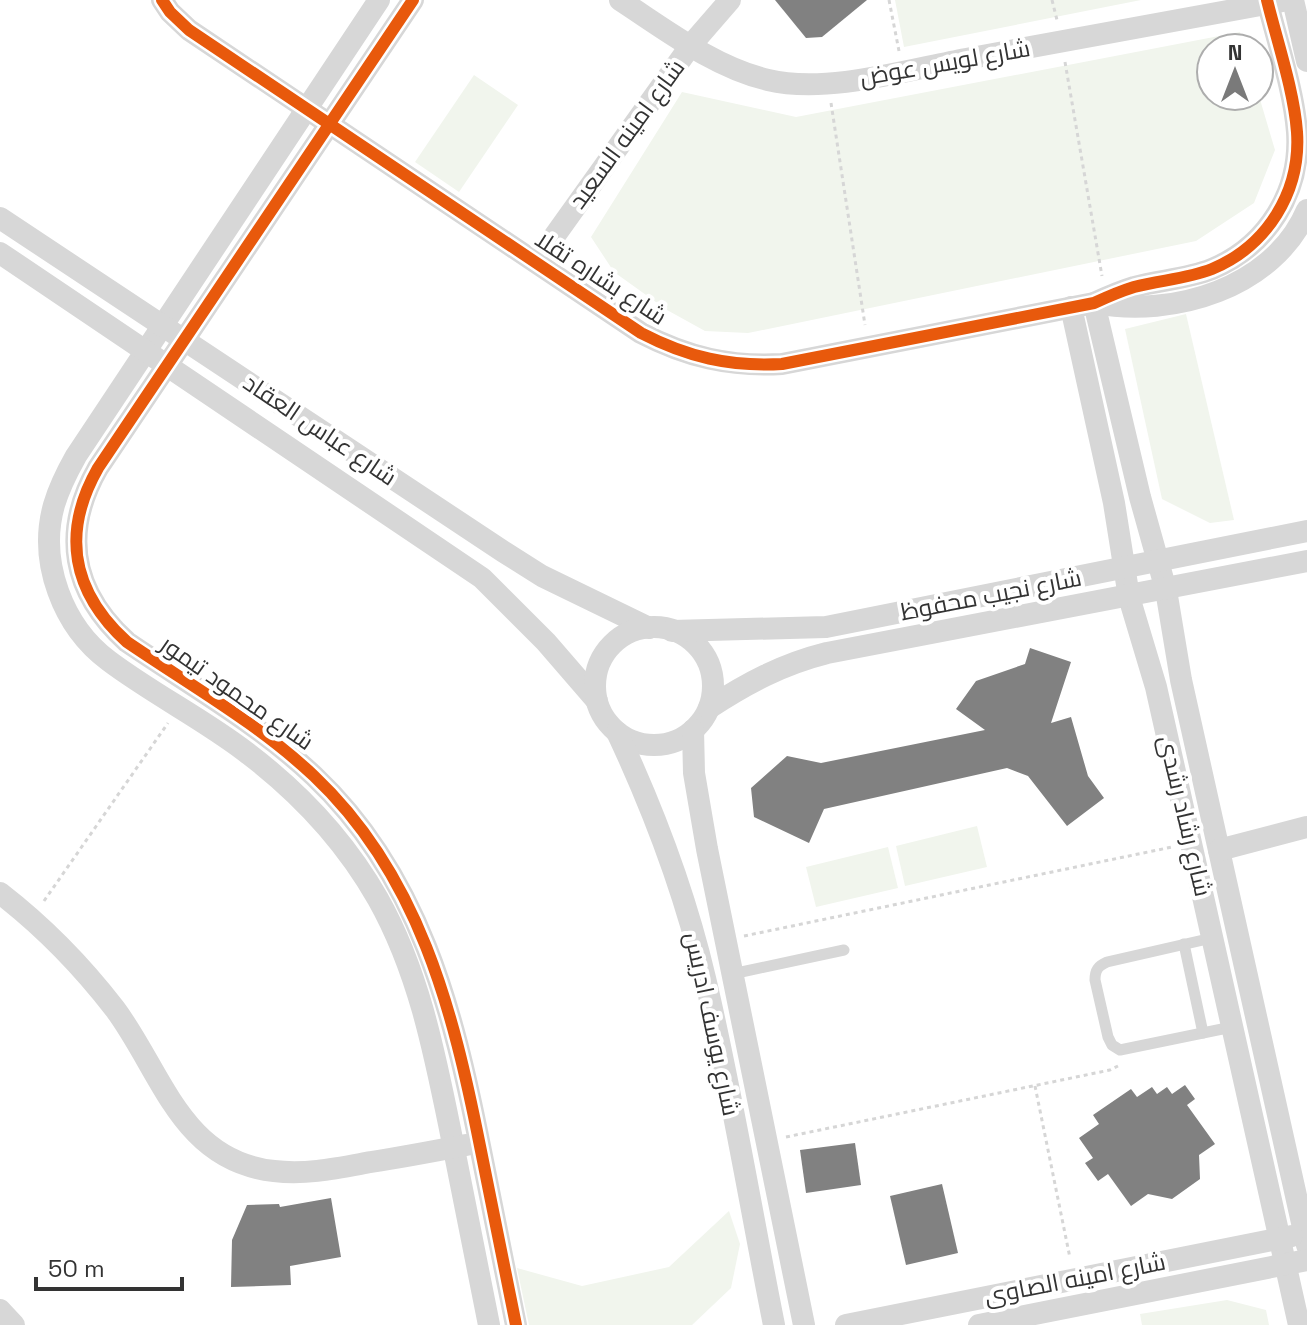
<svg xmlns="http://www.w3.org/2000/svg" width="1307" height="1325" viewBox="0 0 1307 1325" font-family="'Space Grotesk',Cairo,sans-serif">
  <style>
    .green { fill: #f1f5ed }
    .building { fill: #818181 }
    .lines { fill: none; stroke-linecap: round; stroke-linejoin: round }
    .path { stroke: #d6d6d6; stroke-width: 3; stroke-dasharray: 4 4; stroke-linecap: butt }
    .lane { stroke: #d7d7d7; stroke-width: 11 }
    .street { stroke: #d7d7d7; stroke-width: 22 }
    .cycleway-casing { stroke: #fff; stroke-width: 17 }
    .cycleway { stroke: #e8590c; stroke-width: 12 }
    .labels { text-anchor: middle; stroke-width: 8; stroke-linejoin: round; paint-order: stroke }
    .street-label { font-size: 24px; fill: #333; stroke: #fff }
  </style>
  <rect width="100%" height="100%" fill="#fff"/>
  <!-- green -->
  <g class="green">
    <path d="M895 0H1141L904 47Z"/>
    <path d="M1240 32 1244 48H1211V96H1259L1275 150 1254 203 1196 241 748 333 705 331 667 310 614 272 591 237 682 92 796 117Z"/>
    <path d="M474 75 518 105 459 192 415 162Z"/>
    <path d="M1186 314 1234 520 1210 523 1162 499 1125 329Z"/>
    <path d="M977 826 987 867 905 886 896 846Z"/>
    <path d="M888 847 898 888 816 907 806 867Z"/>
    <path d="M729 1211 740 1244 731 1288 692 1325H529L517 1268 582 1286 669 1267Z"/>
    <path d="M1227 1300 1266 1310 1269 1325H1142L1140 1314Z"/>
  </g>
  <!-- building -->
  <g class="building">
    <path d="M775 0H867L822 37 806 38Z"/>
    <path d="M1030 648 1071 662 1051 723 1071 717 1088 776 1104 798 1067 826 1028 776 1007 768 824 809 809 843 754 817 751 788 787 756 821 763 985 730 956 709 976 681 1025 664Z"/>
    <path d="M1185 1085 1195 1099 1187 1105 1215 1144 1199 1155 1200 1179 1172 1199 1148 1194 1131 1206 1108 1174 1098 1181 1085 1163 1093 1158 1079 1138 1099 1124 1093 1115 1131 1089 1137 1097 1152 1087 1157 1094 1167 1087 1172 1094Z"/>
    <path d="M855 1143 861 1185 806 1193 800 1150Z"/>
    <path d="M942 1184 958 1253 906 1265 890 1196Z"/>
    <path d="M331 1198 341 1257 290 1266 291 1285 231 1287 232 1240 247 1205 279 1204 280 1207Z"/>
  </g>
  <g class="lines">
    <!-- path -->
    <g class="path">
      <path d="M889 0 899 51"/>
      <path d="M1052 0 1057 20"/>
      <path d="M1065 62 1102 276"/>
      <path d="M831 103 865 325"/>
      <path d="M44 901 168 723"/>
      <path d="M744 936 1172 847"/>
      <path d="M1035 1086 1070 1258"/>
      <path d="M786 1137 1110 1070 1118 1066"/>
    </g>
    <!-- lane -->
    <g class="lane">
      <path d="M1212 938 1107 962C1098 966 1095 970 1095 980L1108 1037 1112 1045 1120 1050 1232 1027"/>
      <path d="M1184 944 1203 1033"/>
      <path d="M732 974 844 950"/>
    </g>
    <!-- street -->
    <g class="street">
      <path d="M162 0 170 12 189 30 641 333C687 357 730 367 782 364L1094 303C1107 297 1121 291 1134 287 1160 280 1187 279 1212 269 1267 246 1301 192 1297 132 1294 91 1277 41 1267 0"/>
      <path d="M379 0 76 456C67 472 59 488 54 505 38 562 63 627 109 661 153 694 203 719 246 752 299 792 345 841 378 899 418 970 434 1050 450 1129 463 1194 476 1260 489 1325"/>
      <path d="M413 0 98 468C61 533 72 592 127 642 190 685 259 724 314 776 419 875 453 1010 480 1146 492 1206 504 1265 516 1325"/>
      <path d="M620 0C666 30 714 67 768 80 827 94 907 70 966 59 1073 39 1180 20 1288 0"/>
      <path d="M1293 0 1307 61"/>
      <path d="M0 218 504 552 542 576 649 628"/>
      <path d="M0 253 482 578 546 642 597 701"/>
      <path d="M536 262 691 45 730 0"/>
      <path d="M1094 303 1140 497 1166 590 1181 680 1307 1245"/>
      <path d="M1095 303C1173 318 1274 288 1307 210"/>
      <path d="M1071 307 1114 503 1129 597 1156 687 1299 1325"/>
      <circle cx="654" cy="686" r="59"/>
      <path d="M672 631 826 627 1307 531"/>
      <path d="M709 708C747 683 783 664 827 653L1307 561"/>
      <path d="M693 730 694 773 707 849 804 1325"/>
      <path d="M617 732C654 811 685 893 705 978 732 1093 751 1210 774 1325"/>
      <path d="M1219 850 1307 827"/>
      <path d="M0 893C44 927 81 965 115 1009 162 1072 181 1161 274 1171 307 1175 338 1168 371 1162 403 1157 435 1151 466 1145"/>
      <path d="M0 1310 14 1325"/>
      <path d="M846 1325 1292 1236"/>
      <path d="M979 1325 1307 1260"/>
    </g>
    <defs>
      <g id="cycleway">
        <path d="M162 0 170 12 189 30 641 333C687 357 730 367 782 364L1094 303C1107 297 1121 291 1134 287 1160 280 1187 279 1212 269 1267 246 1301 192 1297 132 1294 91 1277 41 1267 0"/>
        <path d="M413 0 98 468C61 533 72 592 127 642 190 685 259 724 314 776 419 875 453 1010 480 1146 492 1206 504 1265 516 1325"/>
      </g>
    </defs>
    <!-- cycleway casing -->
    <use href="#cycleway" class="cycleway-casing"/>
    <!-- cycleway -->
    <use href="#cycleway" class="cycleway"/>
  </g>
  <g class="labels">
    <!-- street labels -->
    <g class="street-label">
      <text transform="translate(945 63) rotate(-10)" y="8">شارع لويس عوض</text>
      <text transform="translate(627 134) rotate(-54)" y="8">شارع امينه السعيد</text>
      <text transform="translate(601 278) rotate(33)" y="8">شارع بشاره تقلا</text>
      <text transform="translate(320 430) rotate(34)" y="8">شارع عباس العقاد</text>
      <text transform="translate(991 595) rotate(-11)" y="8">شارع نجيب محفوظ</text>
      <text transform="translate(237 693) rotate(35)" y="8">شارع محمود تيمور</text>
      <text transform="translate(1185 816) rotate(77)" y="8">شارع رشاد رشدى</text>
      <text transform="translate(712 1024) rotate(78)" y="8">شارع يوسف ادريس</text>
      <text transform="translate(1075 1279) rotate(-11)" y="8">شارع امينه الصاوى</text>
    </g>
  </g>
  <!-- north arrow -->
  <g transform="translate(1235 72)"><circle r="38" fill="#ffffff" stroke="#adadad" stroke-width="2"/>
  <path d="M0-6L14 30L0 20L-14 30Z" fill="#7a7a7a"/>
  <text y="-12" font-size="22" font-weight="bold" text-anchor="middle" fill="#333333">N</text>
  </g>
  <!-- scale -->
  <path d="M36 1277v12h146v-12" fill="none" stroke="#333333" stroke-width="4"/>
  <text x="48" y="1277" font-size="24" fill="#333333" stroke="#ffffff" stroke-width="6" paint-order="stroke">50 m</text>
</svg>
